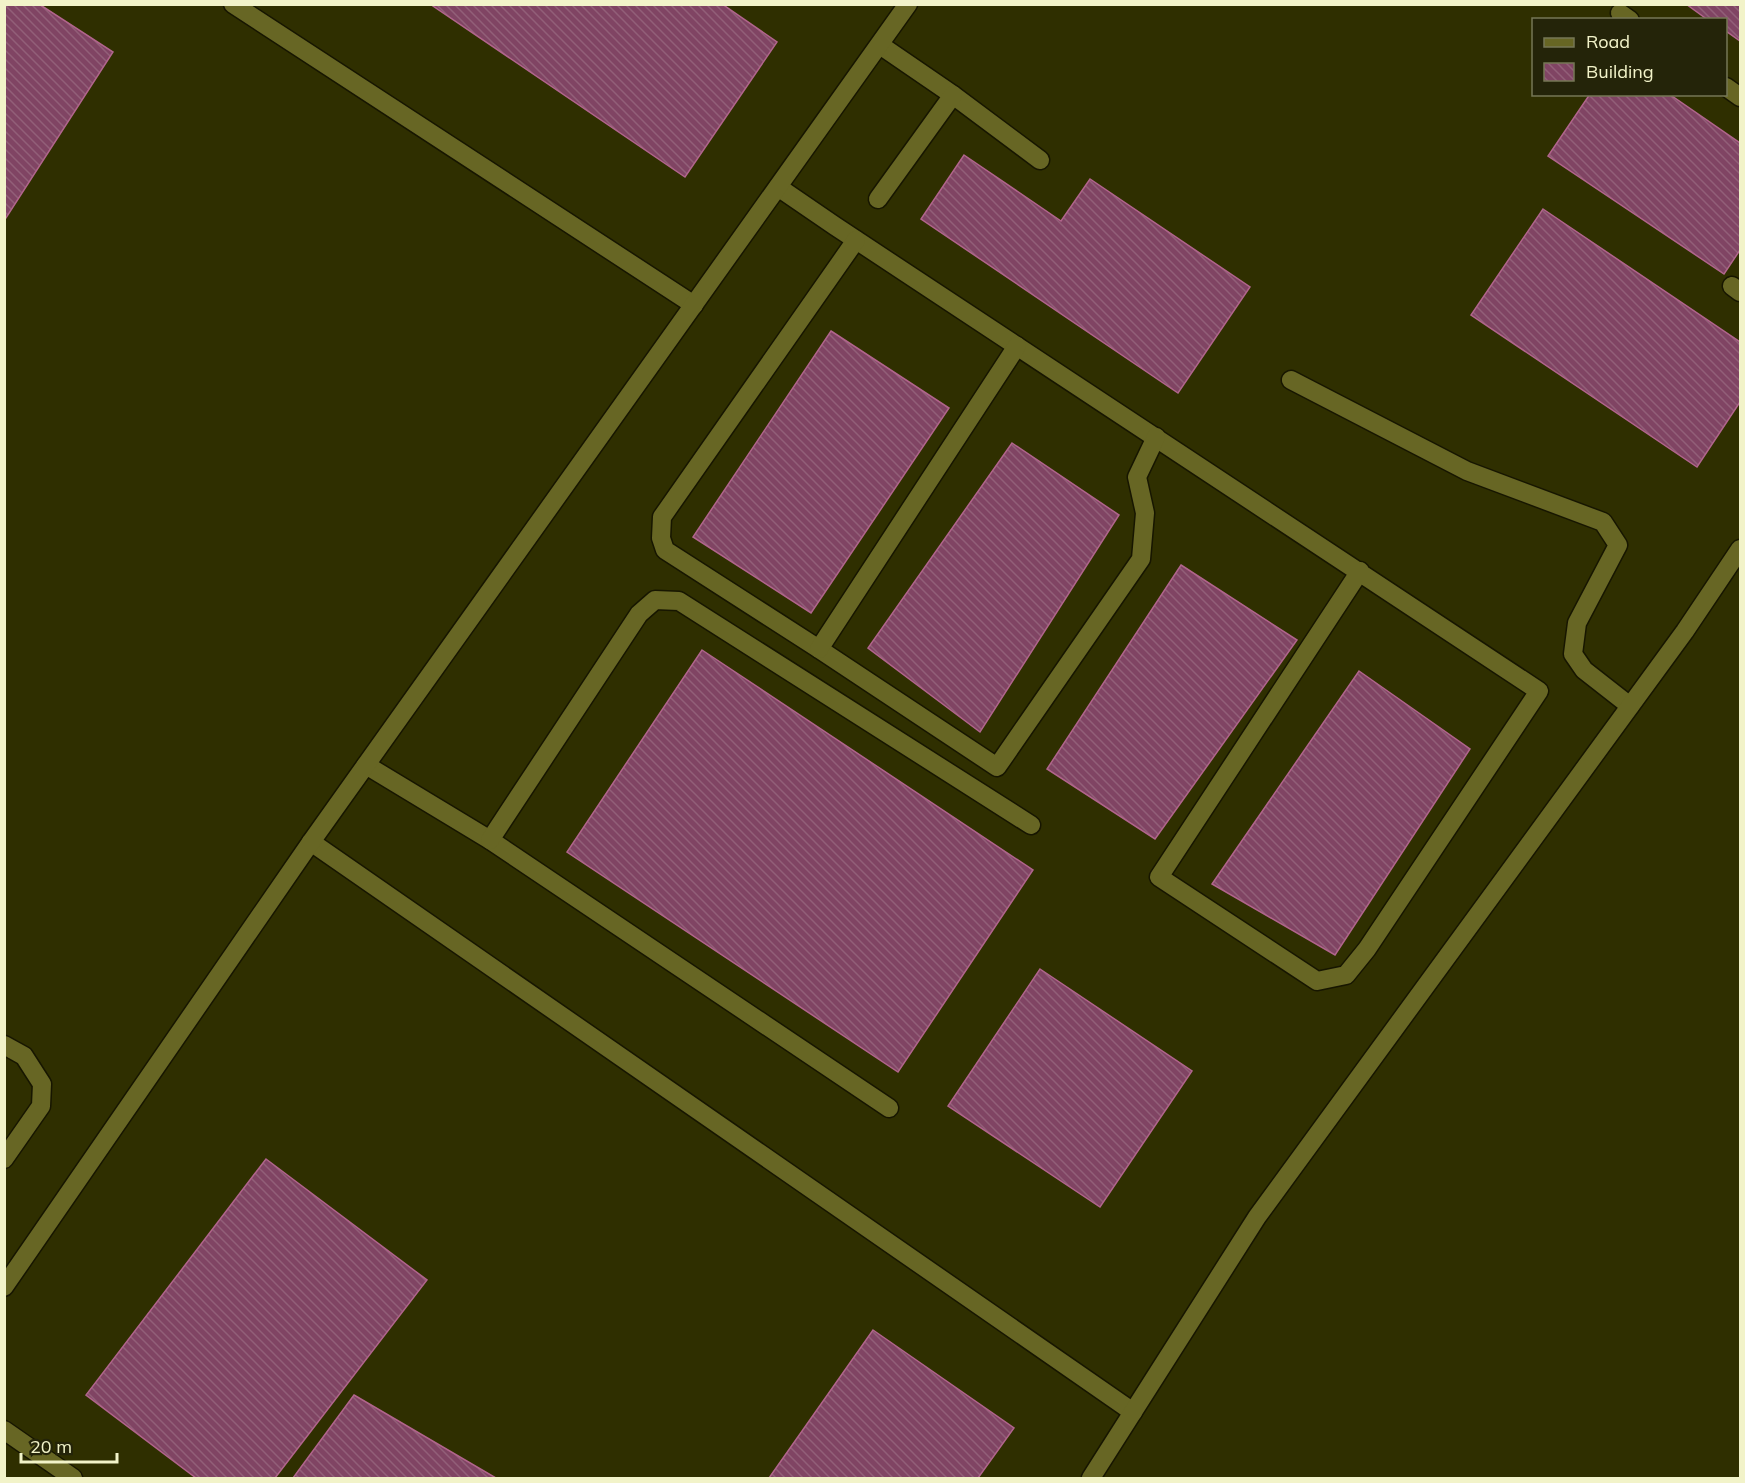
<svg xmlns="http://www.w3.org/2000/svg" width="1745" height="1483" viewBox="0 0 1745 1483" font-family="Mulish,sans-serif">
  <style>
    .building { fill: url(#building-back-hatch); stroke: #b1658c; stroke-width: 1.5 }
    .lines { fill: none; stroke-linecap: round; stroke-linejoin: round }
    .minor-casing { stroke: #171600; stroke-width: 21 }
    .minor { stroke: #676624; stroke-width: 18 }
  </style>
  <defs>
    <pattern id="building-back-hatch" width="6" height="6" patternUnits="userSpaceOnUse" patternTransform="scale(1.5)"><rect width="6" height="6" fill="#804463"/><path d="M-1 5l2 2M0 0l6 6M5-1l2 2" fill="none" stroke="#925f78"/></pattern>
  </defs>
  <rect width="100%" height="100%" fill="#2f2f00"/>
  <!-- building -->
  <g class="building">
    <path d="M4 4H39L113 52 4 221Z"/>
    <path d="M430 4H722L777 42 685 177Z"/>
    <path d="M1686 4H1740V41L1726 31V20H1708Z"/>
    <path d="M1590 94H1669L1740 143V250L1724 274 1548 156Z"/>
    <path d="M964 155 1061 221 1090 179 1250 287 1178 393 921 219Z"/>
    <path d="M1543 209 1740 342V402L1697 467 1471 315Z"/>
    <path d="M831 331 949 408 811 613 693 537Z"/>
    <path d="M1012 443 1119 515 980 732 868 648Z"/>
    <path d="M1181 565 1297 640 1155 839 1047 769Z"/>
    <path d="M702 650 1033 870 898 1072 567 852Z"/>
    <path d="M1359 671 1470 749 1335 955 1212 884Z"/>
    <path d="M1040 969 1192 1071 1100 1207 948 1106Z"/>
    <path d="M266 1159 427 1280 275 1478H196L86 1395Z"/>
    <path d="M873 1330 1014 1428 978 1478H769Z"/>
    <path d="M354 1395 496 1478H293Z"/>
  </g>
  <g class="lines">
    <defs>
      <g id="minor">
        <path d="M233 4 694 305"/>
        <path d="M1620 13 1630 20"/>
        <path d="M880 45 953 95 1040 160"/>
        <path d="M1726 87 1740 97"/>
        <path d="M778 187 835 226 1539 691 1367 949 1346 975 1317 981 1159 877 1360 571"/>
        <path d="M878 199 953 95"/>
        <path d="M856 240 662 517 661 538 665 550 819 649 997 767 1141 559 1145 513 1137 477 1156 437"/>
        <path d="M1732 286 1740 292"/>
        <path d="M1291 380 1467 471 1603 522 1618 545 1577 623 1573 654 1584 670 1630 706"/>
        <path d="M819 649 1017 346"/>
        <path d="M366 765 490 840 889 1108"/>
        <path d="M490 840 639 614 655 600 679 601 1031 825"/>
        <path d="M311 842 1133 1412"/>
        <path d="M4 1045 24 1056 42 1084 41 1106 4 1159"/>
        <path d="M4 1287 311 842 908 4"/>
        <path d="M4 1430 73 1478"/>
        <path d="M1091 1478 1257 1217 1685 631 1740 549"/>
      </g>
    </defs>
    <!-- minor casing -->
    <use href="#minor" class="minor-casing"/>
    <!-- minor -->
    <use href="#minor" class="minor"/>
  </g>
  <!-- border -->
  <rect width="1745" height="1483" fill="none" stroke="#f2f3c9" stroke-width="12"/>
  <!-- legend -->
  <rect x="1532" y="18" width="195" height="78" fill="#242409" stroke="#767756" stroke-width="1.5"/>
  <rect x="1544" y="38" width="30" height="9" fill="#676624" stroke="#767756" stroke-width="1.5"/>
  <text x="1586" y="48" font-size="18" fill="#f2f3c9">Road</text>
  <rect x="1544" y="63" width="30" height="18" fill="url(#building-back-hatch)" stroke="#767756" stroke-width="1.5"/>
  <text x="1586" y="78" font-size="18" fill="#f2f3c9">Building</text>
  <!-- scale -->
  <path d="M21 1453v9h96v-9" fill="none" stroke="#f2f3c9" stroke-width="3"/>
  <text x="30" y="1453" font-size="18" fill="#f2f3c9" stroke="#242409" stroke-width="4.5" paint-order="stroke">20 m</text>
</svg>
